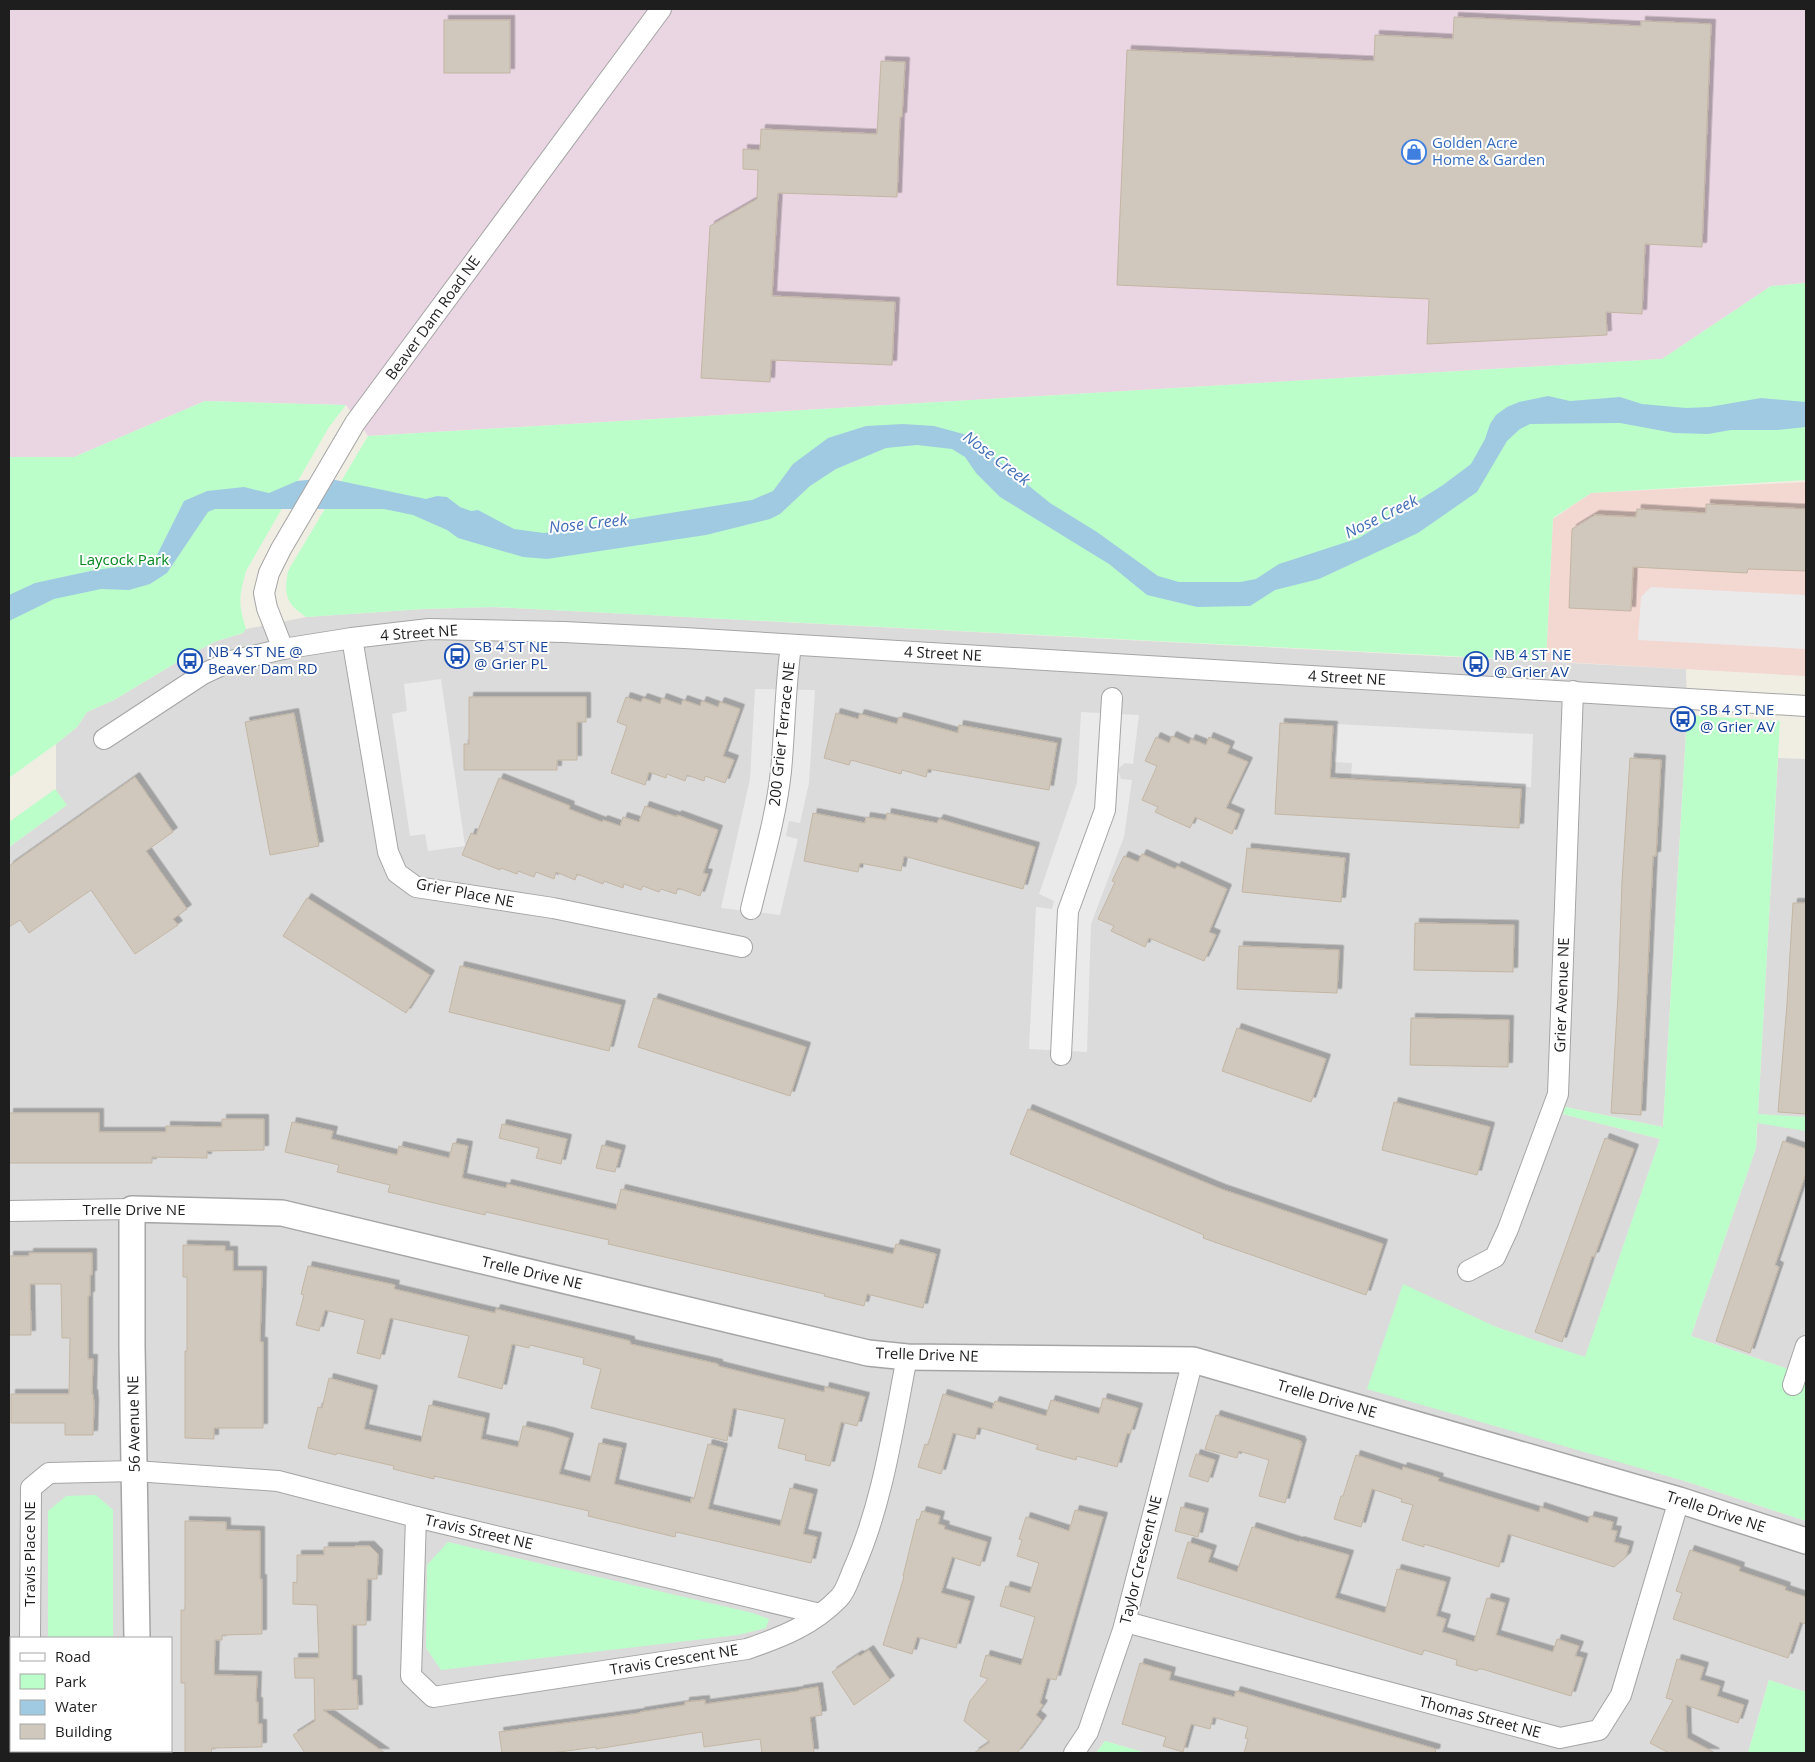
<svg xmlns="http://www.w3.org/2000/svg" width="1815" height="1762" viewBox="0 0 1815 1762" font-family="'Open Sans',sans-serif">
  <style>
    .residential { fill: #dcdbdb; fill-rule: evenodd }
    .commercial { fill: #f3d7d1 }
    .industrial { fill: #ead5e3 }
    .park { fill: #bcfeca }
    .parking { fill: #eaeaea }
    .water { fill: #a0cae2 }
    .building { fill: #d0c8bc; stroke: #c3b6a4; filter: url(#shadow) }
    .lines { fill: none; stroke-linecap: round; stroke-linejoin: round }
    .minor-casing { stroke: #a5a5a5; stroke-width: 22 }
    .tertiary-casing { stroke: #a5a5a5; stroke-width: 28 }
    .minor { stroke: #fff; stroke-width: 20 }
    .tertiary { stroke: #fff; stroke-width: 25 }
    .labels { text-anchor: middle; stroke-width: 4; stroke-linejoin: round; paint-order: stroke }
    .shop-label { font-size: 15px; fill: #366cbe; stroke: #fff; text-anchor: start }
    .street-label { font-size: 15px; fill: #1e1e1e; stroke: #fff }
    .park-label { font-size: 15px; fill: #02871e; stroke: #fff }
    .transit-label { font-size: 15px; fill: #164399; stroke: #fff; text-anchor: start }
    .water-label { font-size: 16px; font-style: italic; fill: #426db7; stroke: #fff }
  </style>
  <defs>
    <filter id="shadow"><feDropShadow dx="4.5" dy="-4.5" stdDeviation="0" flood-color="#0004"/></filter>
  </defs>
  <rect width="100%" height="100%" fill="#f0eee3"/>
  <!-- residential -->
  <g class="residential">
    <path d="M493 607 1686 669 1687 715 1663 1127 1565 1107 1563 1114 1660 1139 1585 1358 1496 1327 1555 1442 1688 1482 1806 1521V1692L1769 1680 1748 1753H1146L1105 1741 1096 1753H9V847L67 805 56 791V744L77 727 87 712 114 700 184 658 214 642 243 633 246 629 306 617 424 609ZM11 1638H171V1751H11Z"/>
    <path d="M1778 758 1806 759V1375L1691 1336 1756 1148Z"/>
  </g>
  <!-- commercial -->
  <path class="commercial" d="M1806 482V676L1546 661 1553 519 1591 493Z"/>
  <!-- industrial -->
  <path class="industrial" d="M9 9H1806V283L1771 286 1662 359 368 436 346 405 205 401 74 457H9Z"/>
  <!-- park -->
  <g class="park">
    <path d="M1806 283V480L1591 493 1553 518 1546 661 493 607 424 609 306 617C285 603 284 594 288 571L368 436 1662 359 1771 286Z"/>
    <path d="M205 401 346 405 329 427 246 571C239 597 238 603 246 629L243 633 214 642 184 658 114 700 87 712 77 727 56 744 9 778V457H74Z"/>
    <path d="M1687 715 1780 721 1758 1114 1806 1117V1131L1757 1123 1756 1148 1691 1336 1806 1375V1521L1688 1482 1367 1389 1403 1284 1496 1327 1585 1357 1660 1139 1563 1114 1565 1107 1663 1127Z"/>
    <path d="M55 789 67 805 9 847V822Z"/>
    <path d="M96 1495 113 1510V1638H48V1511L66 1496Z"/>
    <path d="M448 1542 753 1613 769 1619 766 1628 738 1635 441 1670 426 1648 427 1565Z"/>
    <path d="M1769 1680 1806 1692V1753H1748Z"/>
    <path d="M1105 1741 1146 1753H1096Z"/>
  </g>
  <!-- parking -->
  <g class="parking">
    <path d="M1651 587 1806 595V649L1638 640 1641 597Z"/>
    <path d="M441 679 465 846 428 851 425 834 410 836 392 714 407 711 404 684Z"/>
    <path d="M755 689 815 690 809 783 800 823 789 821 786 836 798 839 780 915 721 908 750 779Z"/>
    <path d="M1081 712 1139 715 1133 764 1125 763 1118 769 1121 779 1132 780 1124 837 1091 924 1087 1052 1029 1049 1036 907 1052 909 1054 901 1039 894 1077 783Z"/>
    <path d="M1336 724 1533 734 1531 787 1351 778 1352 763 1334 762Z"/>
  </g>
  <!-- water -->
  <path class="water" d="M1548 396 1570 401 1620 397 1642 404 1686 408 1709 407 1761 398 1806 402V427L1778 430H1731L1708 434 1674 433 1620 423 1530 424 1520 429 1507 441 1477 492 1418 533 1319 579 1275 590 1250 606 1197 607 1147 595 1109 564 1000 497 976 473 965 457 952 449 917 445 886 448 836 469 810 486 780 514 770 519 706 535 547 559 523 557 458 538 447 530 413 515 384 509H215L208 512 167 573 150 584 129 590 101 589 54 599 9 621V595L35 583 95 570 140 564 156 557 184 501 207 491 244 487 269 493 297 481 326 478 426 499 437 496 447 497 460 507 471 511 478 510 514 529 544 533 752 500 773 491 793 464 828 438 866 426 903 424 934 426 967 435 1050 503 1097 532 1158 576 1179 582H1240L1256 579 1279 564 1359 538 1443 485 1471 464 1485 439 1490 424 1496 415 1507 407 1519 402Z"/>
  <!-- building -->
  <g class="building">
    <path d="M1454 17 1641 26V21L1711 24 1702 247 1645 244 1642 314 1606 312 1607 335 1427 344 1429 299 1117 285 1127 50 1374 61 1375 35 1453 39Z"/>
    <rect x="444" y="20" width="66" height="53"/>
    <path d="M881 61 905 62 902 117H900L897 197 778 193 772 296 895 302 892 365 771 360 770 382 701 378 710 226 757 199 758 170 743 169V149L760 150 761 129 877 134Z"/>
    <path d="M1706 504 1806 509V571L1748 569 1747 573 1633 567 1631 611 1569 608 1572 529 1595 515 1636 517 1637 509 1706 513Z"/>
    <path d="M469 697H586V722H577V760H557V770H464V744H469Z"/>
    <path d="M626 697 641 702 643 698 660 704 662 698 681 705 683 700 700 706 702 701 718 707 720 702 740 709 723 756 734 760 725 783 705 776 704 781 687 775 685 781 667 774 666 778 649 772 645 785 611 773 627 726 617 722Z"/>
    <path d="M294 713 319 846 270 855 245 722Z"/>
    <path d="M836 713 858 719 860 714 897 724 899 717 958 733 959 725 1057 743 1049 790 928 769 926 777 902 770 901 774 851 760 849 765 824 758Z"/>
    <path d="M1280 723 1333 726 1330 778 1521 789 1519 828 1275 814Z"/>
    <path d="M1172 736 1189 744 1191 739 1206 745 1209 737 1230 746 1227 753 1248 762 1226 808 1240 814 1232 834 1195 817 1190 828 1155 812 1158 807 1142 800 1157 766 1145 761 1156 737 1169 743Z"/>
    <path d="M1630 758 1661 760 1656 856H1653L1641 1115 1611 1113 1618 995 1622 881Z"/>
    <path d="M135 777 173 832 146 851 187 909 173 919 178 925 135 954 91 890 29 933 20 920 9 927V866Z"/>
    <path d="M499 778 570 806 569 809 602 822 603 820 620 826 623 817 639 822 645 806 677 817V815L718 830 703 873 708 874 700 896 678 888 676 894 661 889 659 892 643 886 641 890 624 884 623 888 604 881 603 884 577 874 575 880 556 872 554 879 536 872 534 877 518 871 517 874 501 868 500 870 462 855 471 833 476 835Z"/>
    <path d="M813 813 865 823 866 817 886 820 887 813 937 823 939 819 1035 847 1023 889 904 856 901 871 860 863 858 872 804 861Z"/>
    <path d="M1247 848 1345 858 1341 902 1242 892Z"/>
    <path d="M1142 854 1175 869 1177 866 1227 889 1209 932 1216 935 1204 961 1149 938 1145 947 1111 931 1114 926 1098 919 1115 882 1112 881 1124 856 1138 862Z"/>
    <path d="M307 898 430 975 406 1013 283 936Z"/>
    <path d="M1793 903H1806V1114L1778 1112 1787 1004Z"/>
    <path d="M1415 923 1514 925 1513 972 1414 970Z"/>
    <path d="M1239 946 1339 950 1337 993 1237 989Z"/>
    <path d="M460 966 621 1005 609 1051 449 1012Z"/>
    <path d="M654 998 806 1047 790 1096 638 1047Z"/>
    <path d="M1411 1018 1509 1020 1508 1067 1410 1065Z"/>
    <path d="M1237 1028 1326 1059 1311 1102 1222 1071Z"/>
    <path d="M1394 1102 1490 1127 1477 1175 1382 1150Z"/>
    <path d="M1028 1109 1221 1189 1383 1244 1366 1295 1203 1238 1204 1235 1010 1154Z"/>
    <path d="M9 1113H99V1132H166V1126L222 1127V1119H264V1150L207 1151V1158L152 1157V1163H9Z"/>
    <path d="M292 1122 333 1131 331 1139 397 1155 399 1146 449 1158 453 1143 468 1146 462 1178 506 1188 507 1184 616 1210 621 1189 893 1254 896 1244 936 1254 923 1308 867 1294 864 1306 824 1296 825 1294 608 1244 609 1240 486 1212 485 1215 388 1192 390 1185 337 1172 339 1165 285 1152Z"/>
    <path d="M502 1124 567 1139 561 1164 536 1158 539 1148 499 1138Z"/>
    <path d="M1605 1138 1634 1149 1594 1257 1592 1256 1562 1342 1535 1332Z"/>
    <path d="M1783 1141 1806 1149V1173L1775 1265 1779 1267 1750 1353 1716 1341Z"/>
    <path d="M602 1145 621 1150 615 1172 596 1168Z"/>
    <path d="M183 1245 225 1246V1251H233V1271H262L260 1342H263V1428H214V1439L185 1438V1351H187V1277H183Z"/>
    <path d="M29 1253H92V1275H90V1296H88V1359H93L92 1394H93L94 1404 93 1435H65V1423H11V1394H69L70 1338H62L61 1284H30L31 1335H9V1256H29Z"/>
    <path d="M308 1266 395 1285 394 1289 495 1313 496 1309 630 1341V1344L718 1364V1366L770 1379 824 1392 825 1387 865 1397 857 1426 841 1422 830 1466 805 1460 806 1455 778 1448 785 1419 733 1408 727 1441 591 1408 601 1369 583 1364 584 1358 530 1345 529 1348 512 1344 502 1389 458 1377 469 1336 390 1318 380 1359 357 1353 365 1320 325 1310 319 1331 296 1325 304 1295 301 1294Z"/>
    <path d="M329 1378 373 1390 364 1429 421 1442 429 1405 485 1418 481 1439 518 1447 523 1426 549 1432 569 1438 559 1474 590 1482 599 1443 622 1448 614 1484 691 1503V1498L694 1499 708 1444 723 1448 708 1509 780 1526 790 1488 813 1494 803 1534 817 1537 811 1563 676 1532 675 1537 588 1516 589 1511 434 1476V1479L393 1469 394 1466 337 1453 336 1455 308 1448 318 1407 322 1408Z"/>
    <path d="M943 1394 992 1409 995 1401 1046 1416 1051 1400 1099 1414 1103 1398 1138 1408 1130 1434 1127 1433 1117 1467 1077 1456 1076 1460 1036 1449 1038 1445 978 1427 975 1439 953 1433 941 1474 918 1467 925 1444 928 1445Z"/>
    <path d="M1216 1415 1301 1441 1300 1443H1302L1285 1503 1259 1496 1269 1460 1239 1451 1237 1458 1205 1449Z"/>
    <path d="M1196 1454 1215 1460 1208 1482 1189 1476Z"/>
    <path d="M1356 1455 1402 1470 1403 1467 1439 1478 1438 1481 1539 1512 1540 1507 1588 1523 1590 1516 1613 1522 1611 1530 1617 1531 1614 1542 1629 1546 1626 1557 1614 1567 1508 1534 1499 1567 1424 1544V1547L1402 1540 1413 1505 1401 1502 1402 1499 1372 1489 1361 1527 1334 1519 1341 1496H1343Z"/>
    <path d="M1181 1507 1204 1513 1198 1537 1175 1531Z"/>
    <path d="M1075 1510 1103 1517 1056 1680 1047 1678 1040 1703 1043 1705 1036 1715 1042 1720 1017 1753H974L990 1742 964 1721 970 1701 988 1679 980 1676 986 1655 1021 1665 1035 1617 1000 1606 1006 1586 1030 1593 1039 1563 1017 1556 1022 1540 1019 1539 1026 1517 1069 1531Z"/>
    <path d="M922 1511 940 1516 938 1524 945 1526 944 1529 987 1542 980 1566 952 1557 941 1593 970 1601 956 1648 917 1637 912 1654 883 1645 904 1577 903 1576 917 1519 919 1520Z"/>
    <path d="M185 1521 226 1522V1530L260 1531V1579H262V1634L222 1635V1640H215L214 1675 257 1676 256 1702H258V1724H262V1747L212 1748 211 1753H185V1683H181V1610H185Z"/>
    <path d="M1252 1527 1299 1542V1541L1349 1555 1335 1598 1385 1613 1397 1569 1446 1582 1436 1616 1446 1619 1442 1632 1474 1642 1487 1598 1505 1603 1496 1635 1553 1652 1557 1639 1579 1646 1575 1656 1583 1658 1571 1696 1482 1669H1478L1477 1671 1456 1665 1457 1660 1424 1650 1422 1655 1177 1578 1188 1542 1212 1550 1208 1562 1237 1572Z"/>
    <path d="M355 1546H370L378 1554 377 1579H367L366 1625H352V1680H357L358 1709 323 1710 385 1753H305L293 1735 315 1721 314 1678H295L294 1658H319L317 1605 293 1604V1582L297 1583V1555H324V1547H354Z"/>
    <path d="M1690 1550 1740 1567 1739 1571 1786 1587 1785 1590 1806 1597V1624L1800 1622 1788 1658 1673 1619 1682 1593 1676 1591Z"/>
    <path d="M869 1650 890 1680 854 1705 832 1672 858 1655 860 1656Z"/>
    <path d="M1677 1659 1704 1667 1700 1680 1720 1686 1717 1696 1744 1705 1738 1723 1686 1705 1687 1738 1715 1753H1669L1650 1743 1673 1700 1666 1698Z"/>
    <path d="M1140 1663 1171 1672 1169 1680 1234 1697 1236 1691 1436 1749 1435 1753H1244L1248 1739 1245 1738 1248 1727 1213 1717 1210 1729 1191 1724 1183 1752 1163 1746 1166 1737 1122 1724Z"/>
    <path d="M818 1687 822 1715 810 1717 814 1753H762L760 1739 704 1747 702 1732 596 1749V1747L552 1753H502L499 1732 640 1713V1712L685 1705V1702L705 1700V1704L799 1691V1690Z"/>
  </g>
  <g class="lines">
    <defs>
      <g id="minor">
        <path d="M352 638 388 852 397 873 416 887 553 908 742 947"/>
        <path d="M283 649 267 608 264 593 269 573 281 549 355 423 661 9"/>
        <path d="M104 739 203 674 231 661 283 649 352 638 429 629 564 632 684 638 1806 706"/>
        <path d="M751 909C762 863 776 818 781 771 785 729 785 687 791 646"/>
        <path d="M1061 1055 1068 911 1105 810 1112 698"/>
        <path d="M9 1211 132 1209"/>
        <path d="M1468 1271 1495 1257 1508 1229 1558 1094 1573 691"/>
        <path d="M1793 1385 1806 1346"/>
        <path d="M416 1517 411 1676 433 1697 747 1649C782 1637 813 1625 839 1598 846 1591 849 1579 853 1570 883 1503 893 1428 907 1357"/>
        <path d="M1126 1622 1560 1738 1599 1730 1621 1695 1679 1500"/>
        <path d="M30 1638 31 1488 49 1473 135 1471 278 1481 416 1517 820 1614"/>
        <path d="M1074 1753 1088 1732 1123 1630 1193 1360"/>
      </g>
      <g id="tertiary">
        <path d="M137 1638 132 1347V1209L282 1213 868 1353 907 1357 1193 1360 1679 1500 1806 1541"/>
        <path d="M138 1751V1753"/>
      </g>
    </defs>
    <!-- minor casing -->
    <use href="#minor" class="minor-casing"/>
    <!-- tertiary casing -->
    <use href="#tertiary" class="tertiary-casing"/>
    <!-- minor -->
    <use href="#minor" class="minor"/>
    <!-- tertiary -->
    <use href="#tertiary" class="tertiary"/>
  </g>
  <!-- icons -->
  <defs>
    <symbol id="shop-ring" viewBox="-11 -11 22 22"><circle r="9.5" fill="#fff" stroke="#3f7fe0" stroke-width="1.5"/><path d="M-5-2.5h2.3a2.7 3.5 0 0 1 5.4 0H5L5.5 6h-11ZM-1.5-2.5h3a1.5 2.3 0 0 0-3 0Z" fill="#3f7fe0"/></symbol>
    <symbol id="bus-ring" viewBox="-11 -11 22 22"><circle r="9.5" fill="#fff" stroke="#1a4fb4" stroke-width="1.5"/><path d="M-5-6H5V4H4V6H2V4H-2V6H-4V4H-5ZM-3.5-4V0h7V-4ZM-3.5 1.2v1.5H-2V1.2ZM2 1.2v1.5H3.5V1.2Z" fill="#1a4fb4"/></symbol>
  </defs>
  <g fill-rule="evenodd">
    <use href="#shop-ring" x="1400" y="138" width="28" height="28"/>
    <use href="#bus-ring" x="443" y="642" width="28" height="28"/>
    <use href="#bus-ring" x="176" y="647" width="28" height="28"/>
    <use href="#bus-ring" x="1462" y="650" width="28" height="28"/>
    <use href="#bus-ring" x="1669" y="705" width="28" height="28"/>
  </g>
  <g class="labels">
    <!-- shop labels -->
    <g class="shop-label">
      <text x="1432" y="148">Golden Acre<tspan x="1432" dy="17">Home &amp; Garden</tspan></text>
    </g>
    <!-- street labels -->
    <g class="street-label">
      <text transform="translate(433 318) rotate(-54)" y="5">Beaver Dam Road NE</text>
      <text transform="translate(419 633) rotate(-4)" y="5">4 Street NE</text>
      <text transform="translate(943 654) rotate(3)" y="5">4 Street NE</text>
      <text transform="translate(1347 678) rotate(3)" y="5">4 Street NE</text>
      <text transform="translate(782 734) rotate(-84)" y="5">200 Grier Terrace NE</text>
      <text transform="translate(465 893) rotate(11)" y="5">Grier Place NE</text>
      <text transform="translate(1562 995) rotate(-88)" y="5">Grier Avenue NE</text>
      <text x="134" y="1215">Trelle Drive NE</text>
      <text transform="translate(532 1273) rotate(13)" y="5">Trelle Drive NE</text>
      <text transform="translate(927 1355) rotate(2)" y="5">Trelle Drive NE</text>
      <text transform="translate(1327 1399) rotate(16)" y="5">Trelle Drive NE</text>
      <text transform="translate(134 1424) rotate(-91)" y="5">56 Avenue NE</text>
      <text transform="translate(1716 1512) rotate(18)" y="5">Trelle Drive NE</text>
      <text transform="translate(479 1532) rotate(13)" y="5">Travis Street NE</text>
      <text transform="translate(30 1554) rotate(-90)" y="5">Travis Place NE</text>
      <text transform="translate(1141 1560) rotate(-76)" y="5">Taylor Crescent NE</text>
      <text transform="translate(674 1660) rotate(-9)" y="5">Travis Crescent NE</text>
      <text transform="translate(1480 1717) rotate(15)" y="5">Thomas Street NE</text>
    </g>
    <!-- park labels -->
    <g class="park-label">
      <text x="124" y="565">Laycock Park</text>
    </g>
    <!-- transit labels -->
    <g class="transit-label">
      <text x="474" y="652">SB 4 ST NE<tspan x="474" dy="17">@ Grier PL</tspan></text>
      <text x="208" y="657">NB 4 ST NE @<tspan x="208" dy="17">Beaver Dam RD</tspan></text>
      <text x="1494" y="660">NB 4 ST NE<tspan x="1494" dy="17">@ Grier AV</tspan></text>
      <text x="1700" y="715">SB 4 ST NE<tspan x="1700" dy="17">@ Grier AV</tspan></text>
    </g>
    <!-- water labels -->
    <g class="water-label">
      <text transform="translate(997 458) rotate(37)" y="6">Nose Creek</text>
      <text transform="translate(1381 516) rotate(-26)" y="6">Nose Creek</text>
      <text transform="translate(588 523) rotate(-6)" y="6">Nose Creek</text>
    </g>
  </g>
  <!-- border -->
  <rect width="1815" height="1762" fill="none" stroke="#1e1e1e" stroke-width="20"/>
  <!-- legend -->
  <rect x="10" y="1637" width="162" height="115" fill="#ffffff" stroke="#a5a5a5"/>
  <rect x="20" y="1653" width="25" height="8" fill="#ffffff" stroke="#a5a5a5"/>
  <text x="55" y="1662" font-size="15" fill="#1e1e1e">Road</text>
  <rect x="20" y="1674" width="25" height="15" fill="#bcfeca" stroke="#a5a5a5"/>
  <text x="55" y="1687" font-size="15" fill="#1e1e1e">Park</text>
  <rect x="20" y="1700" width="25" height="15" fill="#a0cae2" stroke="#a5a5a5"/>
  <text x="55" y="1712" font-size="15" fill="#1e1e1e">Water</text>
  <rect x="20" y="1724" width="25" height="15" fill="#d0c8bc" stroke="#a5a5a5"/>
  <text x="55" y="1737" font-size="15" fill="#1e1e1e">Building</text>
</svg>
